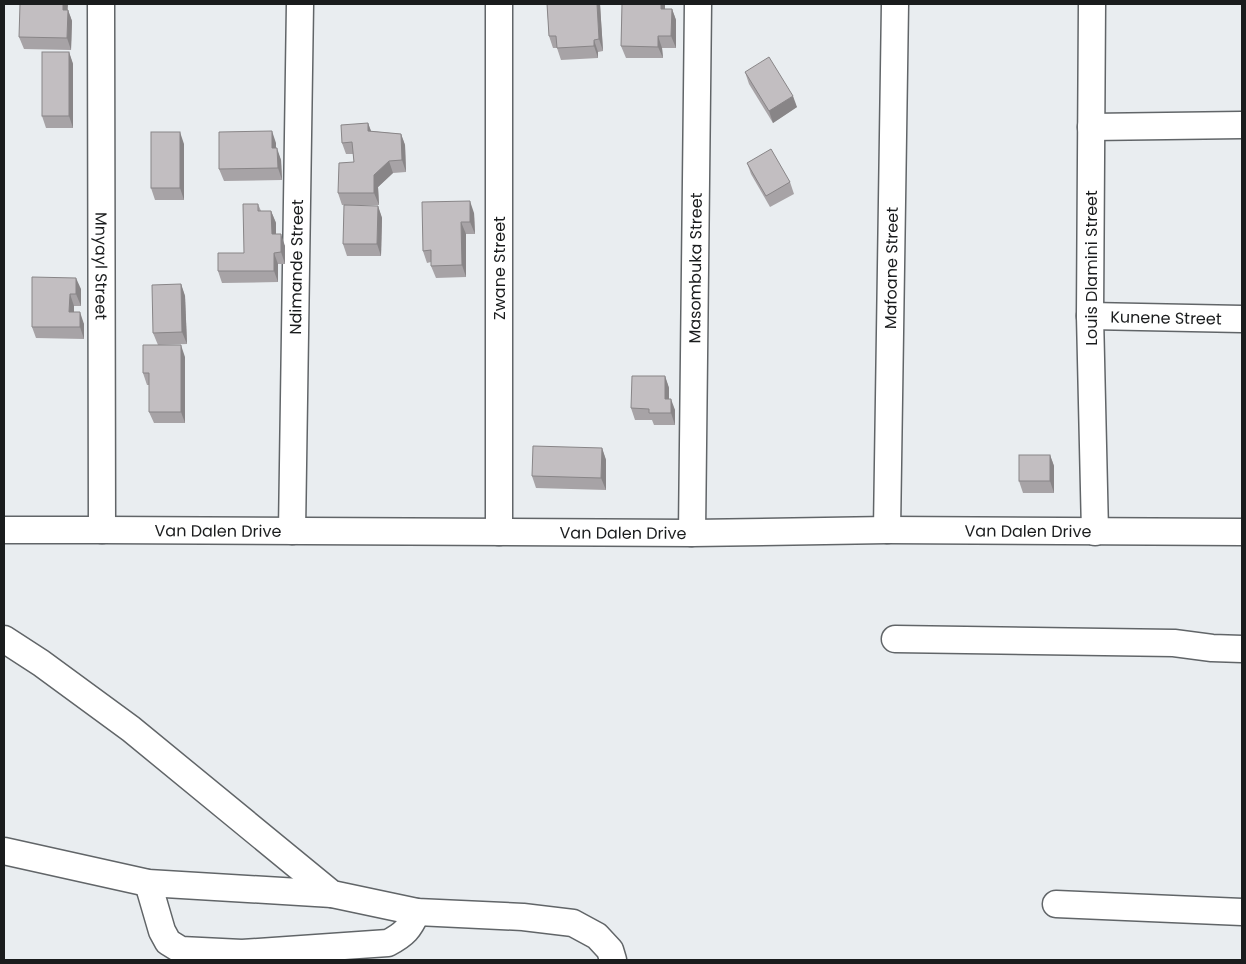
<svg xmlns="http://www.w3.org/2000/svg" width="1246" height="964" viewBox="0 0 1246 964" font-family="Poppins,sans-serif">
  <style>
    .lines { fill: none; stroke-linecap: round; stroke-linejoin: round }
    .minor-casing { stroke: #616568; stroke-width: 29 }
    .minor { stroke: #fff; stroke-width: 26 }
    .wall { fill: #a7a3a6 }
    .shaded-wall { fill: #888587 }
    .building { fill: #c2bec1; stroke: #888587 }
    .labels { text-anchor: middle; stroke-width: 4; stroke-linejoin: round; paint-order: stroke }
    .street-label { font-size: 16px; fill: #1a1c1d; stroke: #fff }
  </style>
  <rect width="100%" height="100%" fill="#e9edf0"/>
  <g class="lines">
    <defs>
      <g id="minor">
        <path id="s1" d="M101 4 102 530"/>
        <path d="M1092 4 1090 316 1095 532"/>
        <path d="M1091 127 1242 125"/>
        <path id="s2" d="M1090 316 1242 319"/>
        <path id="s3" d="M4 530H102L692 533 887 530 1242 532"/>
        <path id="s4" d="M887 530 895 4"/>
        <path id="s5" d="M292 531 300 4"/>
        <path d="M499 532V4"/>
        <path id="s6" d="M692 533 698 4"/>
        <path d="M4 639 41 663 131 729 332 894 417 912 523 917 573 923 597 936 610 950 613 960"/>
        <path d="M895 639 1174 643 1212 648 1242 649"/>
        <path d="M4 851 148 883 332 894"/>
        <path d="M148 883 162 931 168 942 181 950 242 953 388 943C405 934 409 929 417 912"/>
        <path d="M1056 904 1242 912"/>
      </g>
    </defs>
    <!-- minor casing -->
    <use href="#minor" class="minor-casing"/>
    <!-- minor -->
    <use href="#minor" class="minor"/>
  </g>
  <!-- wall -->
  <g class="wall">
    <path d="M547 4H600L603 51 598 52V58L561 60 557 48H553L549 36Z"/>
    <path d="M622 4H665V9H672L676 20V48H662L663 58H626L621 46Z"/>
    <path d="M68 10 72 21 71 50 24 49 19 37Z"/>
    <path d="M69 52 73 64V128H46L42 116Z"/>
    <path d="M745 72 797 107 773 123 749 84Z"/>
    <path d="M368 123 371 131 401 134 405 145 406 172 393 173 378 187 379 205H342L338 193 354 162 353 154H346L342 143Z"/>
    <path d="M276 143V148L281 160 282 180 224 181 219 169Z"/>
    <path d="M184 144V200H155L151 188Z"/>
    <path d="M747 163 790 182 794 194 770 207 751 174Z"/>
    <path d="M258 204 261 211H271L276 223V234L285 246V264H278V282L222 283 218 271 244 253Z"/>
    <path d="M378 206 382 218 381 256H347L343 244Z"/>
    <path d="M474 213 475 234H466V277L436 278 431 266V262L427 263 423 251Z"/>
    <path d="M32 277 81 289V306H74V312L84 324V339L36 338 32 327Z"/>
    <path d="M181 284 185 296 187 344 158 345 153 333Z"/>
    <path d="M185 357V423H154L149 412V385H147L143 373Z"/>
    <path d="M665 376 669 388V399L675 410V425H654L652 420H635L631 408Z"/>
    <path d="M602 448 606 460V490L536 488 532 476Z"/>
    <path d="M1050 455 1054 466V493H1023L1019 481Z"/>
  </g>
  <!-- shaded-wall -->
  <g class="shaded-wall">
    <path d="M63 4H68L67 22 63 10Z"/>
    <path d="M597 4H600L603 51 599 39Z"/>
    <path d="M661 4H665V21L661 9Z"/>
    <path d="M672 9 676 20V48L671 36Z"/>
    <path d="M68 10 72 21 71 50 67 38Z"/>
    <path d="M658 36 662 48 663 58 658 47Z"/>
    <path d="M594 40 598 52V58L594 46Z"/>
    <path d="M69 52 73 64V128L69 116Z"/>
    <path d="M793 96 797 107 773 123 769 111Z"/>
    <path d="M368 123 372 134 368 131Z"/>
    <path d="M272 131 276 143V160L272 148Z"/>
    <path d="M180 132 184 144V200L180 188Z"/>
    <path d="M401 134 405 145 406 172 402 160Z"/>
    <path d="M277 148 281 160 282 180 278 168Z"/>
    <path d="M389 161 393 173 378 187 379 205 374 193V175Z"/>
    <path d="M470 201 474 213 475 234 470 222Z"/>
    <path d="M378 206 382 218 381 256 377 244Z"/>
    <path d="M271 211 276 223V246L272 234Z"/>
    <path d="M461 222 466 234V277L462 265Z"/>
    <path d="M281 234 285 246V264L281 252Z"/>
    <path d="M274 253 278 264V282L274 271Z"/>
    <path d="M76 278 81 289V306L76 294Z"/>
    <path d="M181 284 185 296 187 344 182 332Z"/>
    <path d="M70 294 74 306V324L69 312Z"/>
    <path d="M80 312 84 324V339L80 327Z"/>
    <path d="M181 345 185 357V423L181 412Z"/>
    <path d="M665 376 669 388V411L665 399Z"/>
    <path d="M671 399 675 410V425L671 413Z"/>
    <path d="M602 448 606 460V490L601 478Z"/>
    <path d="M1050 455 1054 466V493L1050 481Z"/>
  </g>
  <!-- building -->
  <g class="building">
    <path d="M20 4H63V10H68L67 38 19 37Z"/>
    <path d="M547 4H597L599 39 594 40V46L557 48 556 36H549Z"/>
    <path d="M622 4H661V9H672L671 36H658V47L621 46Z"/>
    <rect x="42" y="52" width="27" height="64"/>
    <path d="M769 57 793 96 769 111 745 72Z"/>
    <path d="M368 123V131L401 134 402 160 389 161 374 175V193H338L339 163 354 162 352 142 342 143 341 125Z"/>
    <path d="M272 131V148H277L278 168 219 169V132Z"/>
    <rect x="151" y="132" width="29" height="56"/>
    <path d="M771 149 790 182 766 196 747 163Z"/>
    <path d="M470 201V222H461L462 265 431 266V250L423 251 422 202Z"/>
    <path d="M243 204H258V211H271L272 234H281V252L274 253V271H218V253H244Z"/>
    <path d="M344 205 378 206 377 244H343Z"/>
    <path d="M32 277 76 278V294H70L69 312H80V327H32Z"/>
    <path d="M181 284 182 332 153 333 152 285Z"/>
    <path d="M143 345H181V412H149V373H143Z"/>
    <path d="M632 376H665V399H671V413H649V409L631 408Z"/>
    <path d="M533 446 602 448 601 478 532 476Z"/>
    <rect x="1019" y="455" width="31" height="26"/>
  </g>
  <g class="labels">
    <!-- street labels -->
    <g class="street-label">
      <text dy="6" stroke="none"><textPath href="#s1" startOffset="262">Mnyayl Street</textPath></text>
      <text dy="6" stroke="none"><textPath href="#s5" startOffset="264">Ndimande Street</textPath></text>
      <text dy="6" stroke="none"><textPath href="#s4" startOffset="262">Mafoane Street</textPath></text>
      <text transform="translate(499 268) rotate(-90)" y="6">Zwane Street</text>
      <text dy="6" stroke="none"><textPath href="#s6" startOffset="265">Masombuka Street</textPath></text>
      <text transform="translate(1091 268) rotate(-90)" y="6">Louis Dlamini Street</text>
      <text dy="6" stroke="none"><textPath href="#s2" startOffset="76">Kunene Street</textPath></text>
      <text dy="6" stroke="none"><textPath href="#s3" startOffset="214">Van Dalen Drive</textPath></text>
      <text dy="6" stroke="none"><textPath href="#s3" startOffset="619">Van Dalen Drive</textPath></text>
      <text dy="6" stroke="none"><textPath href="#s3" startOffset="1024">Van Dalen Drive</textPath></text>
    </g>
  </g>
  <!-- border -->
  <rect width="1246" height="964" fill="none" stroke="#1a1c1d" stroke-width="10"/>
</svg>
